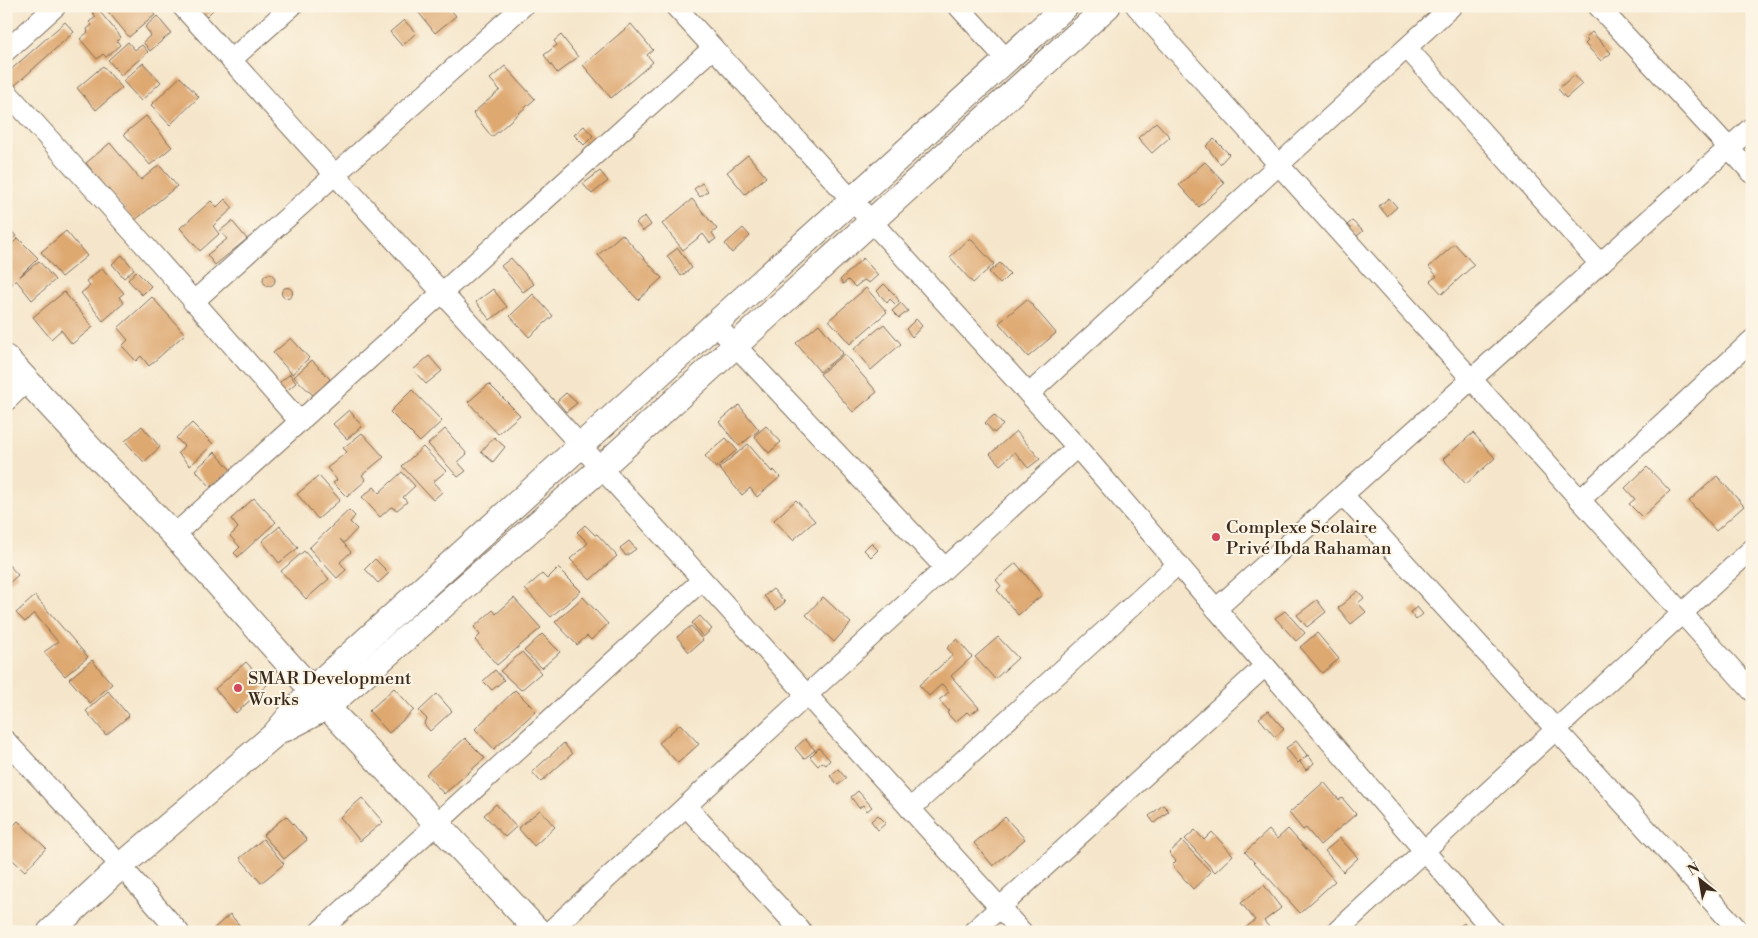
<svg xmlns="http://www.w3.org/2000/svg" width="1758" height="938" viewBox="0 0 1758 938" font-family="'Libre Bodoni',serif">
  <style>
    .building { fill: #dea871 }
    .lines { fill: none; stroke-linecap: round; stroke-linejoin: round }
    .minor-casing { stroke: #7c6c5b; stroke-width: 22 }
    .tertiary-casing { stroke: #7c6c5b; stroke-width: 27 }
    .minor { stroke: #fff; stroke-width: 20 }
    .tertiary { stroke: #fff; stroke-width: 25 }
    .poi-dot { fill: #d1495b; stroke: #fcf5e5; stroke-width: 2 }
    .labels { text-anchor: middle; stroke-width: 4; stroke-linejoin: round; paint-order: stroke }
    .poi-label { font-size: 18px; fill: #3b2a1e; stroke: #fcf5e5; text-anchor: start }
  </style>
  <rect width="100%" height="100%" fill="#fcf5e5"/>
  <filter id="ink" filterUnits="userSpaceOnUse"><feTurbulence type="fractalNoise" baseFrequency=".02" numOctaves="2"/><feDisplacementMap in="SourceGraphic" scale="10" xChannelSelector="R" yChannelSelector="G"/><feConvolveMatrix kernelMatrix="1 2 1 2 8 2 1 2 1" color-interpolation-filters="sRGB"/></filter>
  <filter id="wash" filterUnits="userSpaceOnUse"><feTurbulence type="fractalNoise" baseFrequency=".0096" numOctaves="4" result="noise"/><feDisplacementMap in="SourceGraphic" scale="20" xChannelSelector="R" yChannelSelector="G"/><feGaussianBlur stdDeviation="1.12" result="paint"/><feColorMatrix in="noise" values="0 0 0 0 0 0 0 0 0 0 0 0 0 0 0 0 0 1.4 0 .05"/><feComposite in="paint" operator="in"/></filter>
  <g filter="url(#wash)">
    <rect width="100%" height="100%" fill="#f5e6cb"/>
    <g id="blocks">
      <!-- building -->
      <g class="building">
        <path d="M95 6 121 37 117 41 120 45 106 57 103 54 97 59 80 39 88 32 87 29 92 25 89 22 96 17 91 10Z"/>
        <path d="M109 6H147L155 15 129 37 106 9Z"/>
        <path d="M196 6H217L206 17Z"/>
        <path d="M418 6H448L456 16 435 33 415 8Z"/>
        <path d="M157 16 171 33 150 51 143 42 151 35 145 27Z"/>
        <path d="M404 20 416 33 402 46 390 32Z"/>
        <path d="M65 22 74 32 12 88 6 81V74Z"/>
        <path d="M631 24 653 50 647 55 653 62 611 98 583 65Z"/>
        <path d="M1592 32 1611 53 1601 61 1585 44 1588 41 1585 38Z"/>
        <path d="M561 35 578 57 557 73 544 55 557 45 554 41Z"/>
        <path d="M128 42 135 50 142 45 148 52 121 75 108 60Z"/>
        <path d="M143 63 161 82 141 101 123 81Z"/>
        <path d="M103 66 122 88 96 110 77 88Z"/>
        <path d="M505 66 535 99 492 137 473 113 500 90 490 79Z"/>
        <path d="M1574 75 1582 84 1566 98 1558 89Z"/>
        <path d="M180 77 199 97 170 125 151 105Z"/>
        <path d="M146 116 172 147 150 165 124 134Z"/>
        <path d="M1156 122 1170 137 1152 153 1138 138Z"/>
        <path d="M584 126 593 136 584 145 574 135Z"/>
        <path d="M1214 139 1229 154 1220 164 1206 146Z"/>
        <path d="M110 143 141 180 159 165 177 186 134 221 86 163Z"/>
        <path d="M748 155 766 177 745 194 727 172Z"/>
        <path d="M1205 162 1225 183 1199 207 1179 185Z"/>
        <path d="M600 171 608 181 592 194 583 184Z"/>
        <path d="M702 183 708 191 700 197 694 189Z"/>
        <path d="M1389 198 1397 207 1387 216 1379 206Z"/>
        <path d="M225 199 233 208 213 226 219 234 200 251 180 228 211 201 217 207Z"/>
        <path d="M692 199 717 229 712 233 716 239 710 243 703 234 683 250 662 224Z"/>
        <path d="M645 216 651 225 643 231 636 223Z"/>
        <path d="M232 221 247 239 215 265 207 255 227 239 220 231Z"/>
        <path d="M1352 221 1363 231 1357 236 1346 226Z"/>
        <path d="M6 225 16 236 6 244Z"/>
        <path d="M743 228 750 236 732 253 725 244Z"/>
        <path d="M66 231 87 256 61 277 41 252Z"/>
        <path d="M622 234 662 278 638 300 598 255Z"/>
        <path d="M18 238 38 258 18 278 39 261 55 280 32 300 16 280 11 285 6 281V250Z"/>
        <path d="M970 238 994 264 973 283 950 257Z"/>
        <path d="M1455 244 1474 265 1442 294 1430 281 1437 276 1429 267Z"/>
        <path d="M678 248 692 268 681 276 667 256Z"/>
        <path d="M122 255 134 269 124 278 112 264Z"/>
        <path d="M511 258 534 284 523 292 501 266Z"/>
        <path d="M863 258 878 275 869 283 864 280 855 287 848 280 843 284 840 280Z"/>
        <path d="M1000 263 1010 274 1000 284 989 272Z"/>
        <path d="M102 268 124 293 119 297 124 303 103 321 81 293 90 286 86 281Z"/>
        <path d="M136 271 151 286 142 295 128 280Z"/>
        <circle cx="269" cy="280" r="6"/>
        <path d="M884 284 895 295 899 301 895 304 890 299 887 303 877 291Z"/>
        <circle cx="287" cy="293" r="5.5"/>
        <path d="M866 288 887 312 850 344 829 320Z"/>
        <path d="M493 289 507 307 490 320 476 302Z"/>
        <path d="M64 292 93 327 72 344 61 330 51 339 33 317Z"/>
        <path d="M533 294 553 316 529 337 510 316Z"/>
        <path d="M152 297 185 334 149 366 141 356 136 361 122 346 128 340 118 328Z"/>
        <path d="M1027 299 1056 333 1028 357 999 323Z"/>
        <path d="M901 303 908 311 899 318 892 311Z"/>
        <path d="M916 319 922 326 912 337 906 329Z"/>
        <path d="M819 324 843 353 820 372 796 343Z"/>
        <path d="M884 324 901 344 871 370 854 349Z"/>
        <path d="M291 338 309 358 292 374 273 353Z"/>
        <path d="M844 354 877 392 853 412 820 374Z"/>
        <path d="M429 356 442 371 426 384 413 370Z"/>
        <path d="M312 360 330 379 314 396 294 377Z"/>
        <path d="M290 374 296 383 280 396 273 388Z"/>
        <path d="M489 384 520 415 498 434 468 402Z"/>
        <path d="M412 390 442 421 420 442 390 412Z"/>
        <path d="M566 393 577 403 566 412 557 401Z"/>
        <path d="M739 405 759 430 739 446 719 422Z"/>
        <path d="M349 410 362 426 347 439 333 424Z"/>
        <path d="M994 415 1003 425 994 433 985 423Z"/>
        <path d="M192 423 213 444 190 466 178 453 184 446 176 438Z"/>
        <path d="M142 426 160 447 144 462 125 441Z"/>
        <path d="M766 426 781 442 769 453 754 436Z"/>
        <path d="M445 429 467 454 458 462 466 471 458 477 428 444Z"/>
        <path d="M1016 431 1040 459 1028 468 1015 452 1000 465 990 454Z"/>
        <path d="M362 433 384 457 362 475 366 480 347 497 333 483 337 480 327 468 347 452 343 448Z"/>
        <path d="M1473 433 1495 458 1466 484 1443 459Z"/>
        <path d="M494 437 505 447 493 462 481 452Z"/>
        <path d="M726 438 737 450 716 468 705 456Z"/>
        <path d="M748 444 772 472 774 470 780 477 757 497 750 488 742 495 719 468Z"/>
        <path d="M423 447 446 471 433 482 442 492 433 500 402 466Z"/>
        <path d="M215 452 231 470 211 487 195 470Z"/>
        <path d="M1647 467 1670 491 1642 517 1629 504 1635 499 1625 488Z"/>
        <path d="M402 472 415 486 403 497 407 502 397 510 391 507 380 517 362 497 374 487 379 493Z"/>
        <path d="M319 476 340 500 318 519 297 494Z"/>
        <path d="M1717 476 1744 506 1716 531 1689 501Z"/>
        <path d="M254 498 276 522 238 557 234 553 240 547 230 536 238 528 231 519Z"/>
        <path d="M796 500 815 521 793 540 774 520Z"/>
        <path d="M349 510 355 516 350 522 357 529 344 543 340 539 351 552 340 562 346 570 337 578 309 548Z"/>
        <path d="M585 525 595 535 597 534 617 556 590 580 570 559 588 543 577 532Z"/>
        <path d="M280 526 298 548 279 563 262 541Z"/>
        <path d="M629 541 636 549 626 556 620 548Z"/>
        <path d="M871 543 878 550 871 557 864 550Z"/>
        <path d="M304 551 329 579 306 599 281 571Z"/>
        <path d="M375 559 389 573 378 583 365 569Z"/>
        <path d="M6 562 18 575 6 586Z"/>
        <path d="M1016 563 1042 595 1018 615 997 590 1001 586 996 580Z"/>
        <path d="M558 568 581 591 551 617 525 589 542 574 547 579Z"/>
        <path d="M773 589 785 602 776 610 764 596Z"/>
        <path d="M1358 591 1364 598 1358 603 1366 612 1351 624 1338 608Z"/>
        <path d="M35 596 88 657 65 676 44 652 58 642 34 613 25 622 16 613Z"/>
        <path d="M583 597 608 624 591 640 587 636 577 645 555 622Z"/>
        <path d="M823 597 851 623 834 642 806 615Z"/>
        <path d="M514 598 541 628 497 665 475 640 480 635 474 627 493 610 496 614Z"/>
        <path d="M1317 600 1326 612 1307 627 1297 615Z"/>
        <path d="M1417 607 1423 614 1416 620 1410 612Z"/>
        <path d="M1285 611 1305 633 1296 641 1275 618Z"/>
        <path d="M700 616 712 629 703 637 692 623Z"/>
        <path d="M691 626 703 640 689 652 677 637Z"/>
        <path d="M1317 633 1339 659 1322 673 1300 647Z"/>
        <path d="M542 634 560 652 542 668 524 651Z"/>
        <path d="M998 637 1018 658 995 679 975 657Z"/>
        <path d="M957 639 972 657 951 676 979 708 970 715 967 712 955 722 947 713 949 711 939 700 949 692 942 684 929 696 919 685 953 655 947 648Z"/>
        <path d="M522 652 541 673 521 690 500 671Z"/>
        <path d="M92 660 112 684 90 703 69 679Z"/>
        <path d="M246 662 267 685 236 713 215 689Z"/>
        <path d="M495 670 504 680 492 690 483 681Z"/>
        <path d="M394 688 414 710 389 733 369 711Z"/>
        <path d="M515 690 536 711 494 749 475 729Z"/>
        <path d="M108 691 129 716 106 735 86 711Z"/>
        <path d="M437 694 452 711 430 731 424 724 427 719 419 711Z"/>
        <path d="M1268 711 1284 729 1275 737 1259 718Z"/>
        <path d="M680 724 699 744 678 763 659 743Z"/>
        <path d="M465 738 485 758 444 794 426 774Z"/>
        <path d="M805 739 815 750 804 759 795 748Z"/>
        <path d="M1296 741 1307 755 1303 759 1308 755 1314 763 1306 770 1300 762 1301 760 1298 763 1286 748Z"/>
        <path d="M564 743 572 754 541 782 532 772Z"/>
        <path d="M819 748 830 760 826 765 822 762 818 766 810 757Z"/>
        <path d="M838 769 846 778 838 785 830 776Z"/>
        <path d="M1324 782 1339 800 1342 798 1356 814 1320 845 1306 828 1303 830 1289 813Z"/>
        <path d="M858 791 872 807 867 811 863 805 859 808 851 797Z"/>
        <path d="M362 798 383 822 360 841 340 817Z"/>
        <path d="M496 804 516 827 505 837 484 815Z"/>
        <path d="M1163 805 1169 811 1154 823 1149 816Z"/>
        <path d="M540 810 555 827 534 846 518 828Z"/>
        <path d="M878 815 886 823 878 830 871 821Z"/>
        <path d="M286 816 307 840 284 859 263 835Z"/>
        <path d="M1005 817 1025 839 993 866 974 843Z"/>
        <path d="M18 821 46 848 25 871 6 854V833Z"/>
        <path d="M1288 829 1335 881 1300 913 1245 852 1269 830 1277 839Z"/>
        <path d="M1195 830 1204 840 1212 832 1233 855 1215 872 1185 839Z"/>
        <path d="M1340 838 1358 858 1343 872 1325 851Z"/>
        <path d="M263 839 284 864 261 883 240 858Z"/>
        <path d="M1182 841 1211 872 1193 889 1172 865 1176 861 1169 853Z"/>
        <path d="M1264 885 1281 908 1264 921 1273 932H1245L1243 930 1255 920 1241 903Z"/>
        <path d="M230 914 245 932H210Z"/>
        <path d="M1464 923 1470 932H1453Z"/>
      </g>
    </g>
  </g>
  <g filter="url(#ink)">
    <use href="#blocks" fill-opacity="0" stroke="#7c6c5b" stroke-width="1"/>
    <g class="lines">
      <defs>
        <g id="minor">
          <path d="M182 6 1022 932"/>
          <path d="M675 6 1077 447 1494 932"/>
          <path d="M958 6 1007 60"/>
          <path d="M1136 6 1752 691"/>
          <path d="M1598 6 1752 173"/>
          <path d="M1407 48 1600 264"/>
          <path d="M6 51 56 6"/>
          <path d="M231 60 292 6"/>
          <path d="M6 91 148 249 300 422"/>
          <path d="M193 302 523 6"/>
          <path d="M715 324 945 568"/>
          <path d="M1029 394 1452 6"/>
          <path d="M6 401 27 381"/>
          <path d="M1343 495 1740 932"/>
          <path d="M1580 500 1752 340"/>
          <path d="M174 535 713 48"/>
          <path d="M1216 609 1752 127"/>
          <path d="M6 741 121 866 179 932"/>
          <path d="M686 806 802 932"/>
          <path d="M910 809 1178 564"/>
          <path d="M319 932 702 580"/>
          <path d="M549 932 1077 447"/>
          <path d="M973 932 1265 666"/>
          <path d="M1336 932 1752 549"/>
        </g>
        <g id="tertiary">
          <path d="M6 358 98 457 174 535 327 707 539 932"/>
          <path d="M285 729 327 707 601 468 1108 6"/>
          <path d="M50 932 121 866 274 735 312 689 1066 6"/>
        </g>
      </defs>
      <!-- minor casing -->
      <use href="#minor" class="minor-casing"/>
      <!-- tertiary casing -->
      <use href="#tertiary" class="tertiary-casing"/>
      <!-- minor -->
      <use href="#minor" class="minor"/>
      <!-- tertiary -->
      <use href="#tertiary" class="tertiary"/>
    </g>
  </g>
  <!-- markers -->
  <g class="poi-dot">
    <circle cx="1216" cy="537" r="5"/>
    <circle cx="238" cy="688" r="5"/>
  </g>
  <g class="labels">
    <!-- poi labels -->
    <g class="poi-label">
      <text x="1226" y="533">Complexe Scolaire<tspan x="1226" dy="21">Privé Ibda Rahaman</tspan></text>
      <text x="248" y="684">SMAR Development<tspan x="248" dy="21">Works</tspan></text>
    </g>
  </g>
  <!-- margin -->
  <rect width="1758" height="938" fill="none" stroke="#fcf5e5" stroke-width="25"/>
  <!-- north arrow -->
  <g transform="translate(1700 880) rotate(329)" stroke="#fcf5e5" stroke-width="4" paint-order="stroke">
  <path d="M0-4L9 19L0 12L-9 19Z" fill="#3b2a1e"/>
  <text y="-8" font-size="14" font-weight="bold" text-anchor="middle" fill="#3b2a1e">N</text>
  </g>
</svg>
